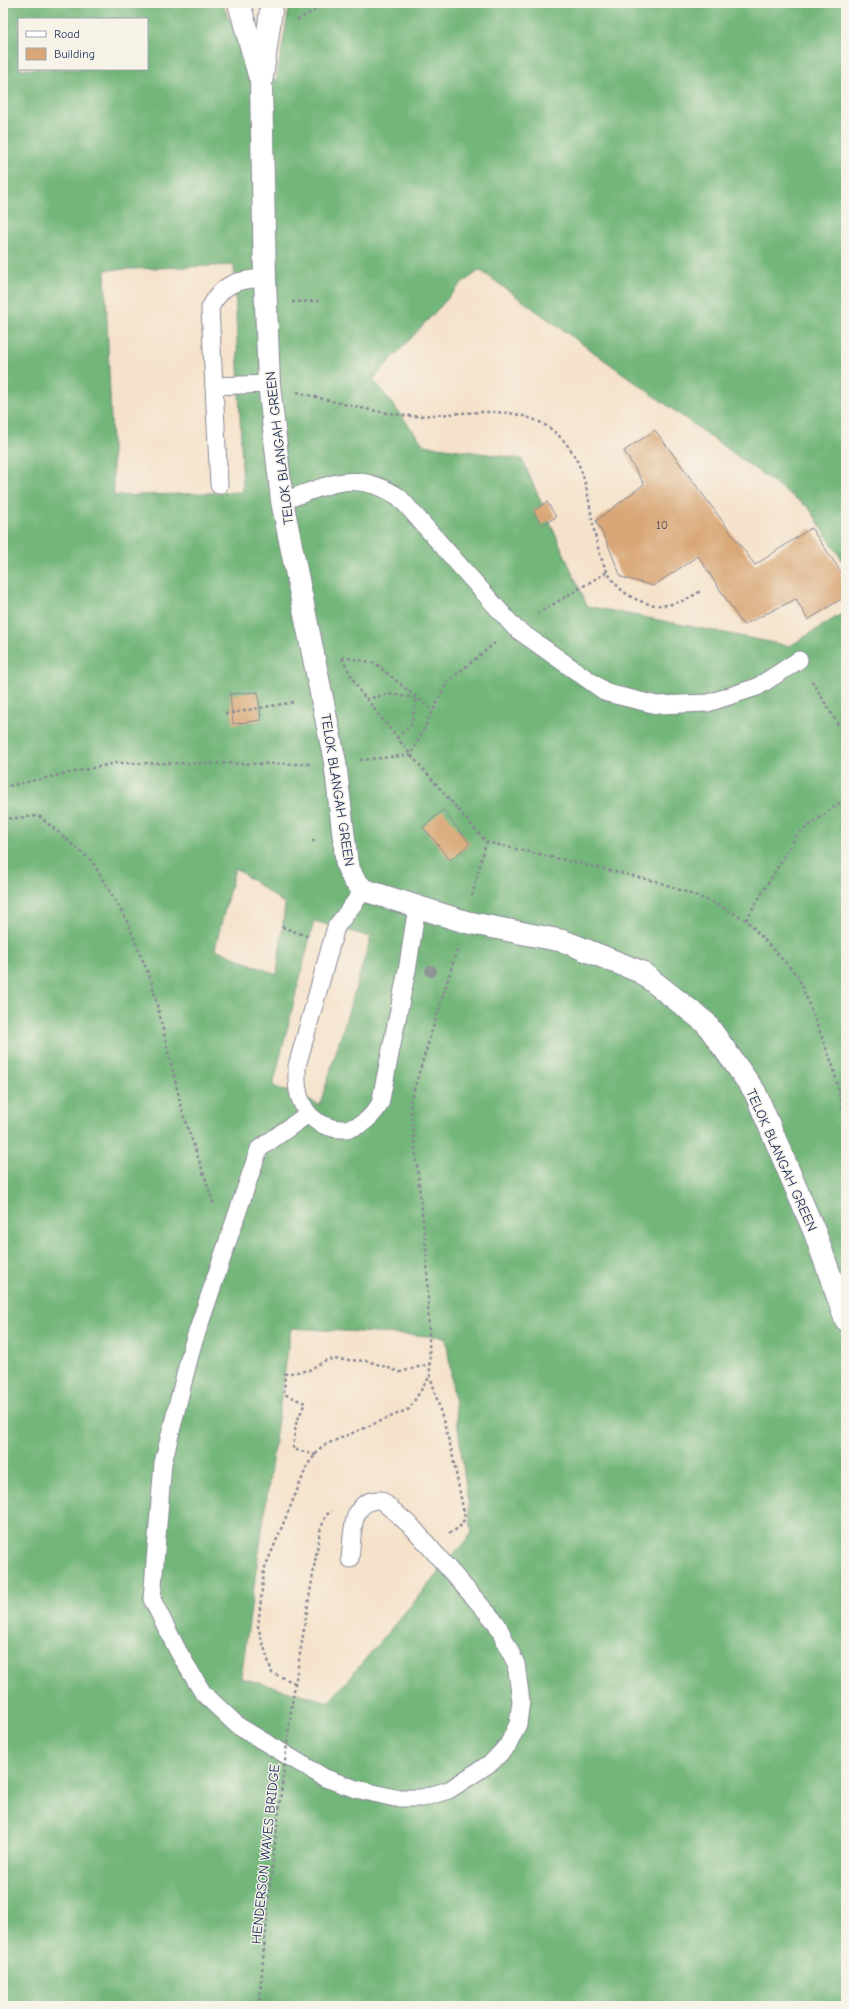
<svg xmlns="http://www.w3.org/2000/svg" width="849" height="2009" viewBox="0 0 849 2009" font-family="'Comic Neue',sans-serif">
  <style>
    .forest { fill: #72b67a; stroke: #46726c; fill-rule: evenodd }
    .building { fill: #d9a777 }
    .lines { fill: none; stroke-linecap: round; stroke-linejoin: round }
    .lane-casing { stroke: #888894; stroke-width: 19 }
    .street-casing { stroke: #888894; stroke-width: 24 }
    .path { stroke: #888894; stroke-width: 2.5; stroke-dasharray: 3 3; stroke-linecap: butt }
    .lane { stroke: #fff; stroke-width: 17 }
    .street { stroke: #fff; stroke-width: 22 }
    .path-bridge { stroke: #888894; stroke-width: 2.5; stroke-dasharray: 3 3; stroke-linecap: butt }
    .tree { fill: #8d9695 }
    .labels { text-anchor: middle; stroke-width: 3; stroke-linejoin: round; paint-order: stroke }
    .number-label { font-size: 12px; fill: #4a4d64 }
    .street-label { font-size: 14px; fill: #1b2f5e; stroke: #f7f3e8 }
  </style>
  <rect width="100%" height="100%" fill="#f7f3e8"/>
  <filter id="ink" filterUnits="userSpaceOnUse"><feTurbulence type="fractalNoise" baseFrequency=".025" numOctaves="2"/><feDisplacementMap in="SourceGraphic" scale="8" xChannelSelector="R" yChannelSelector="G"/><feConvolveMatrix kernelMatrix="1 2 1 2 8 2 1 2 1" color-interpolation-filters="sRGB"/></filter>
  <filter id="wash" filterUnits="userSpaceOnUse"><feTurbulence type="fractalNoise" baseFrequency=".012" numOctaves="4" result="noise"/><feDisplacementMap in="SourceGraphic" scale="16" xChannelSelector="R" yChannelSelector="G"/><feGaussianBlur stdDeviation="0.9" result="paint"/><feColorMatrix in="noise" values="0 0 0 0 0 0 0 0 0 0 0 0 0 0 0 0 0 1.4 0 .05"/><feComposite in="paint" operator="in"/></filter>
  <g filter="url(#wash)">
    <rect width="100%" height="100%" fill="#f5e2ca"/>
    <!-- forest -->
    <path class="forest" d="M3 3H222L243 51 276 81 290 3H846V566L809 508 480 270 462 283 373 379 424 445 522 459 587 606 790 646 846 611V2006H3ZM19 19H147V69H19ZM234 265 243 492 114 496 105 270ZM235 868 285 904 277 975 215 949ZM314 921 371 937 320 1105 273 1086ZM291 1328 446 1337 472 1533 329 1702 241 1678Z"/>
    <g id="blocks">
      <!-- building -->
      <g class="building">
        <path d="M655 430 755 565 811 528 846 579V596L808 620 796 599 743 625 698 556 653 586 621 577 606 540 596 521 644 484 624 451Z"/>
        <path d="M547 502 556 517 542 525 533 511Z"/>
        <path d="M258 692 261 720 233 724 230 694Z"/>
        <path d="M443 810 470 844 450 860 423 827Z"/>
      </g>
    </g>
  </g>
  <g filter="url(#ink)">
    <use href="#blocks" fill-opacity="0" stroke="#888894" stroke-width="1"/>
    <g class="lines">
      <defs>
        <g id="lane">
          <path d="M214 386 269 384"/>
          <path d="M219 485 210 308C223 282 238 280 265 278"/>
          <path d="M282 501C329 486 353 468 399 497L515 628 607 693 657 705 708 703 757 687 799 660"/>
          <path d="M364 890 336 927 297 1066C297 1079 296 1091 302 1103 311 1125 339 1136 361 1124 370 1119 375 1112 380 1104L408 965 417 906"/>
          <path d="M308 1114 259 1149 192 1347 163 1463 152 1599 178 1651 203 1693 238 1726 325 1778 356 1789 395 1798H422L449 1790 492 1762 508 1745 518 1724 521 1701 516 1664 497 1624 413 1528 381 1500C349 1498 353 1536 350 1559"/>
        </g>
        <g id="street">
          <path d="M239 3 259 75"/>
          <path d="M272 3 261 84 265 278 269 384 282 501 335 762 347 865 354 880 364 890 466 922 563 941 641 972 706 1023 755 1092 815 1233 846 1320"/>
        </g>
      </defs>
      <!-- lane casing -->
      <use href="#lane" class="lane-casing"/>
      <!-- street casing -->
      <use href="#street" class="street-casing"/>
      <!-- path -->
      <g class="path">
        <path d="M297 20 322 6 323 3"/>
        <path d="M292 302 319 301"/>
        <path d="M297 392C334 402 372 412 410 416 418 417 426 415 434 415 476 413 524 403 558 435 570 446 578 460 583 476 597 520 590 584 643 602 665 610 684 602 702 590"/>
        <path d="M537 614 607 572"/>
        <path d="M342 657 375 663 417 698 411 724 397 738"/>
        <path d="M342 658 359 690 411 755 486 842 659 882 712 902 746 920 798 976 833 1066 846 1122"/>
        <path d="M812 681 846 738"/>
        <path d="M366 699 389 694 417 698 433 711"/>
        <path d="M225 714 294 702"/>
        <path d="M360 760 411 755 447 682 495 643"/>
        <path d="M3 787 116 763 310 764"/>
        <path d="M3 819 39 816 92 861 126 919 152 983 183 1114 214 1204"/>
        <path d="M312 841H318"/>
        <path d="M472 896 486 842"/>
        <path d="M746 920 797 835 846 798"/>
        <path d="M282 927 310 937"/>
        <path d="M316 1455 293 1449 296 1424 305 1403 284 1394 285 1374 309 1370 328 1359 368 1361 400 1372 430 1364"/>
        <path d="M449 1533 459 1528 465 1518 451 1448 430 1375 427 1258 410 1102 458 947"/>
        <path d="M295 1683 272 1673 258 1627 264 1570 308 1464 322 1446 409 1409 430 1376"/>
        <path d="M292 1703 320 1531 326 1515 332 1511"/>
      </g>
      <!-- lane -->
      <use href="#lane" class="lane"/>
      <!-- street -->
      <use href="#street" class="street"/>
      <!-- path-bridge -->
      <path class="path-bridge" d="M259 2006 269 1893 292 1703"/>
    </g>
    <!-- trees -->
    <circle class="tree" cx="431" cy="971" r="6"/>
  </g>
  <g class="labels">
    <!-- number labels -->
    <g class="number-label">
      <text x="662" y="529">10</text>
    </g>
    <!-- street labels -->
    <g class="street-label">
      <text transform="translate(279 448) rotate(-97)" y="5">TELOK BLANGAH GREEN</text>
      <text transform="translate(338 790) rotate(81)" y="5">TELOK BLANGAH GREEN</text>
      <text transform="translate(782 1160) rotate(66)" y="5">TELOK BLANGAH GREEN</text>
      <text transform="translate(265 1854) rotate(-84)" y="5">HENDERSON WAVES BRIDGE</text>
    </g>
  </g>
  <!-- margin -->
  <rect width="849" height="2009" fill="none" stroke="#f7f3e8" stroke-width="16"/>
  <!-- legend -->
  <rect x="18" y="18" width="130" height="52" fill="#f7f3e8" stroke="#9fa5b1"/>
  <rect x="26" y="31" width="20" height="6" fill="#ffffff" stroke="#9fa5b1"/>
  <text x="54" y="38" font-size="12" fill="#1b2f5e">Road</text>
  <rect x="26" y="48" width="20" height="12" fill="#d9a777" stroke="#9fa5b1"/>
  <text x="54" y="58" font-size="12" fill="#1b2f5e">Building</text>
</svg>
